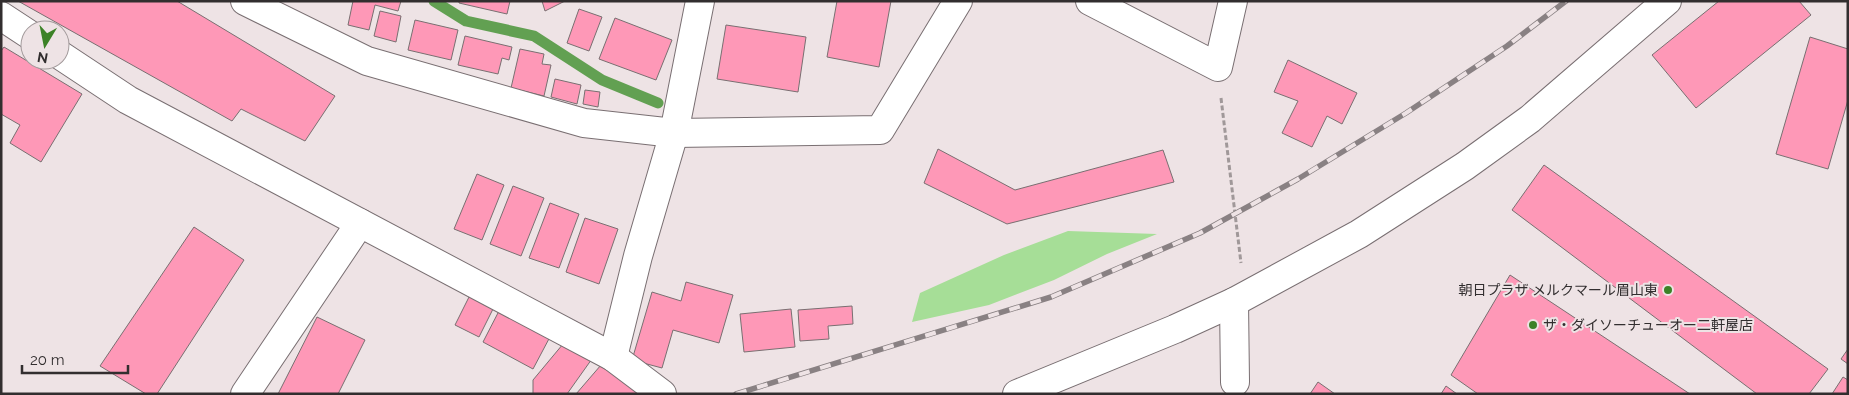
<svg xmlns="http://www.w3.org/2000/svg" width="1849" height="395" viewBox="0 0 1849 395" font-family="Raleway,'Noto Sans JP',sans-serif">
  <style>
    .green { fill: #a6de97 }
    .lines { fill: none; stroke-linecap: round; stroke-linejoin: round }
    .stream { stroke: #62a052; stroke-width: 11 }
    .building { fill: #fe98b7; stroke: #796f71 }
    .minor-casing { stroke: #796f72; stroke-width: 30 }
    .path { stroke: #a09899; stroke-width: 3; stroke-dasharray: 5 2.5; stroke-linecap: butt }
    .minor { stroke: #fff; stroke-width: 28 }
    .rail-casing { stroke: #898183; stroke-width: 5.5 }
    .rail { stroke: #eee3e5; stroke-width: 4; stroke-dasharray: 11; stroke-linecap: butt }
    .poi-dot { fill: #3c8227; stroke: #eee3e5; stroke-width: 2 }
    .labels { text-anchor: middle; stroke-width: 4; stroke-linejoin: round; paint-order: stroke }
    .poi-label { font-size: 14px; fill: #322e2f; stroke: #eee3e5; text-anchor: end }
  </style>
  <rect width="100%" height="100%" fill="#eee3e5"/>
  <!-- green -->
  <path class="green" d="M1068 231 1157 234 1107 254 1054 280 989 305 912 322 920 293 1004 255Z"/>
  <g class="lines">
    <!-- stream -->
    <path class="stream" d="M434 1 466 21 534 36 602 80 658 103"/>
  </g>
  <!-- building -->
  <g class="building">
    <path d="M18 1H177L335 96 305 141 241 109 232 121Z"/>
    <path d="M353 1H401L398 11 375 5 369 30 348 25Z"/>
    <path d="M459 1H510L507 14 459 3Z"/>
    <path d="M542 1H565L545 11Z"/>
    <path d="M837 1H891L879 67 827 57Z"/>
    <path d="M1719 1H1799L1811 15 1696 108 1652 55Z"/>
    <path d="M579 9 602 17 589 51 567 43Z"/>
    <path d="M380 11 401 16 396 42 374 36Z"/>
    <path d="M615 18 672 40 656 80 599 59Z"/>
    <path d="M415 20 458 30 451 60 408 50Z"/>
    <path d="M726 25 806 37 798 92 717 79Z"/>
    <path d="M465 36 512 47 509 60 502 58 498 74 458 65Z"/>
    <path d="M1810 37 1848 49V100L1828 169 1776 154Z"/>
    <path d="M4 47 82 94 41 162 10 143 20 125 1 114V51Z"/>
    <path d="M520 49 544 54 542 64 551 65 544 96 511 88Z"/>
    <path d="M1288 60 1357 93 1342 124 1327 116 1312 147 1282 133 1298 101 1274 92Z"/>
    <path d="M555 79 581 85 577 104 551 97Z"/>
    <path d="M585 90 600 92 598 107 583 104Z"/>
    <path d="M938 149 1015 190 1163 150 1174 182 1007 224 924 183Z"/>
    <path d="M1544 165 1828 369 1809 394H1757L1512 210Z"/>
    <path d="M477 174 504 185 482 240 454 229Z"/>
    <path d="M513 186 544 198 521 256 490 244Z"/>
    <path d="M550 203 579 214 559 268 529 258Z"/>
    <path d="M585 218 618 229 599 284 566 272Z"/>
    <path d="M194 227 244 260 157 394H146L100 366Z"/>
    <path d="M1510 275 1690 394H1478L1451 375Z"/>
    <path d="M686 282 733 295 719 343 673 330 662 368 632 360 652 292 681 301Z"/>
    <path d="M471 293 495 305 479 337 455 325Z"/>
    <path d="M852 306 853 324 828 326 829 339 800 341 798 310Z"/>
    <path d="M500 309 551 335 533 369 483 342Z"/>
    <path d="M791 309 795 347 744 352 740 314Z"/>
    <path d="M317 317 365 340 338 394H278Z"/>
    <path d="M563 344 594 356 567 394H533V380Z"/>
    <path d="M1848 349V364L1841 359Z"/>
    <path d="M601 365 642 394H576Z"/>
    <path d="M1843 377 1848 380V394H1832Z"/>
    <path d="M1318 382 1335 394H1310Z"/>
    <path d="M1446 386 1457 394H1441Z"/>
  </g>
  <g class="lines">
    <defs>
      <g id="minor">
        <path d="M245 1 367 61 584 123 674 133 880 130 958 1"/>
        <path d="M1090 1 1218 67 1233 1"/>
        <path d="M1 16 30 35"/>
        <path d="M60 55 128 100 613 357 662 394"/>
        <path d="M1234 302 1235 382"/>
        <path d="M613 357 638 256 674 133 700 1"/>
        <path d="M245 394 360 223"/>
        <path d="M1017 394 1175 329 1234 302 1359 234 1465 166 1530 119 1667 1"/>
      </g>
    </defs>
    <!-- minor casing -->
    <use href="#minor" class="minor-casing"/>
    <!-- path -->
    <path class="path" d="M1221 98 1241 263"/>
    <!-- minor -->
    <use href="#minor" class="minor"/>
    <defs>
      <path id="rail" d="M736 394 1051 297 1200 233 1298 179 1406 113 1507 46 1566 1"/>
    </defs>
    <!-- rail casing -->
    <use href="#rail" class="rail-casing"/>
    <!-- rail -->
    <use href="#rail" class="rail"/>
  </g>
  <!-- markers -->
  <g class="poi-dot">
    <circle cx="1668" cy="290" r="5"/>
    <circle cx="1533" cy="325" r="5"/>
  </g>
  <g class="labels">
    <!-- poi labels -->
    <g class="poi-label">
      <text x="1658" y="295">朝日プラザ メルクマール眉山東</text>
      <text x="1543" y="330" text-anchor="start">ザ・ダイソーチューオー二軒屋店</text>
    </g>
  </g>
  <!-- border -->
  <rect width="1849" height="395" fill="none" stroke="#322e2f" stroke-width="5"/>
  <!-- north arrow -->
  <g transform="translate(45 45) rotate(190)"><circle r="24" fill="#eee3e5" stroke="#a39b9c"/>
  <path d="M0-4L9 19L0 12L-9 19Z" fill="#3c8227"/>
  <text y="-8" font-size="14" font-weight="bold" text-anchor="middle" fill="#322e2f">N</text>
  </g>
  <!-- scale -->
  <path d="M22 365v8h106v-8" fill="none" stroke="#322e2f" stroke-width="2.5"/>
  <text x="30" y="365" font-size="15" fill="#322e2f" stroke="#eee3e5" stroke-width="4" paint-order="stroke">20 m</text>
</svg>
